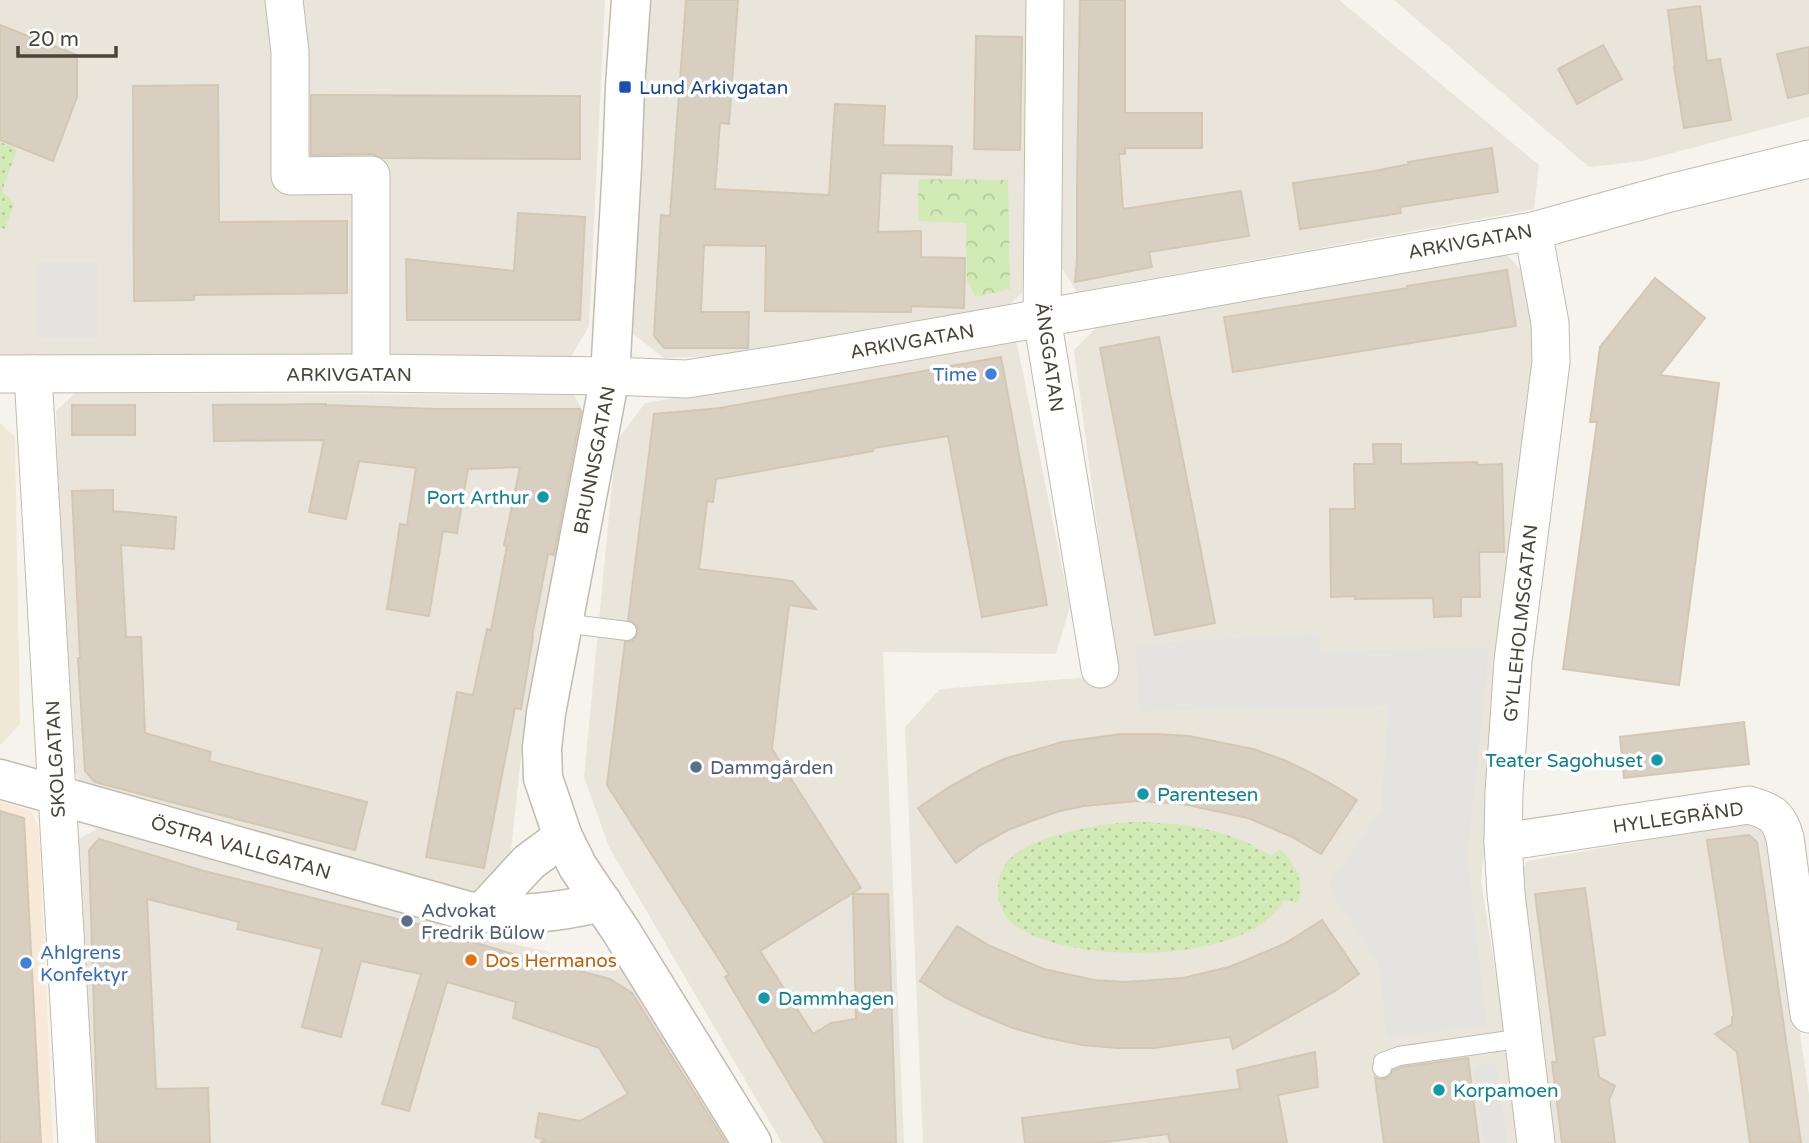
<svg xmlns="http://www.w3.org/2000/svg" width="1809" height="1143" viewBox="0 0 1809 1143" font-family="'Varela Round',sans-serif">
  <style>
    .residential { fill: #eae5da }
    .commercial { fill: #f7ead8 }
    .education { fill: #efe8d6 }
    .grass { fill: url(#grass-dots) }
    .forest { fill: url(#forest-crowns) }
    .parking { fill: #e5e3e0 }
    .building { fill: #d8cfc1; stroke: #d3c7b4; stroke-width: 2 }
    .lines { fill: none; stroke-linecap: round; stroke-linejoin: round }
    .service-casing { stroke: #c2bbae; stroke-width: 20 }
    .minor-casing { stroke: #c2bbae; stroke-width: 39 }
    .tertiary-casing { stroke: #c2bbae; stroke-width: 41 }
    .service { stroke: #fff; stroke-width: 18 }
    .minor { stroke: #fff; stroke-width: 37 }
    .tertiary { stroke: #fff; stroke-width: 38 }
    .transit-dot { fill: #1a4fb4; stroke: #fff; stroke-width: 2.5 }
    .shop-dot { fill: #3f7fe0; stroke: #fff; stroke-width: 2.5 }
    .culture-dot { fill: #0f9aa8; stroke: #fff; stroke-width: 2.5 }
    .service-dot { fill: #5c6f8a; stroke: #fff; stroke-width: 2.5 }
    .food-dot { fill: #e8710a; stroke: #fff; stroke-width: 2.5 }
    .labels { text-anchor: middle; stroke-width: 7; stroke-linejoin: round; paint-order: stroke }
    .transit-label { font-size: 19px; fill: #164399; stroke: #fff; text-anchor: start }
    .street-label { font-size: 19px; fill: #4b4439; stroke: #fff }
    .shop-label { font-size: 19px; fill: #366cbe; stroke: #fff; text-anchor: end }
    .culture-label { font-size: 19px; fill: #0d838f; stroke: #fff; text-anchor: start }
    .service-label { font-size: 19px; fill: #4e5e75; stroke: #fff; text-anchor: start }
    .food-label { font-size: 19px; fill: #c56008; stroke: #fff; text-anchor: start }
  </style>
  <defs>
    <pattern id="grass-dots" width="8" height="8" patternUnits="userSpaceOnUse" patternTransform="scale(1.75)"><rect width="8" height="8" fill="#d2eab5"/><path d="M2 2h.1M6 6h.1" fill="none" stroke="#b6ca9c" stroke-width="1.8" stroke-linecap="round"/></pattern>
    <pattern id="forest-crowns" width="20" height="18" patternUnits="userSpaceOnUse" patternTransform="scale(1.75)"><rect width="20" height="18" fill="#d2eab5"/><path d="M2 6a3 3 0 1 1 6 0M12 15a3 3 0 1 1 6 0" fill="none" stroke="#b6ca9c"/></pattern>
  </defs>
  <rect width="100%" height="100%" fill="#f6f3ec"/>
  <!-- residential -->
  <g class="residential">
    <path d="M0 0H605L589 326 569 360 0 357Z"/>
    <path d="M649 0H1030L1022 293 1005 309 760 355 664 358 631 332Z"/>
    <path d="M1062 0H1339L1539 165 1534 209 1077 292 1056 259Z"/>
    <path d="M1394 0H1809V117L1642 161 1589 167Z"/>
    <path d="M1502 250 1527 276 1540 354 1481 881 1523 1143H923L905 727 940 689 1117 675 1074 350 1098 326Z"/>
    <path d="M1016 339 1070 607 1056 654 883 652 904 1143H782L609 847 584 777 616 442 645 403Z"/>
    <path d="M75 393 574 395 591 425 537 654 520 765 511 851 473 893 85 790 67 758 56 411Z"/>
    <path d="M1748 823 1770 834 1809 1094V1143H1549L1514 888 1527 861Z"/>
    <path d="M101 826 491 938 634 973 737 1143H89L76 841Z"/>
  </g>
  <!-- commercial -->
  <path class="commercial" d="M0 802 32 811 39 830 53 1143H0Z"/>
  <!-- education -->
  <path class="education" d="M0 423 15 437 20 724 0 745Z"/>
  <!-- grass -->
  <g class="grass">
    <path d="M0 142 17 149 2 191 14 204 5 229 0 227Z"/>
    <path d="M1129 822C1178 822 1230 828 1271 856L1280 849C1295 864 1306 881 1297 903L1284 900C1249 966 1070 965 1016 926 1004 918 997 904 998 889 998 880 1002 867 1009 860 1032 835 1096 825 1129 822Z"/>
  </g>
  <!-- forest -->
  <path class="forest" d="M918 179 1008 180 1010 289 976 297 967 281 966 223 918 221Z"/>
  <!-- parking -->
  <g class="parking">
    <rect x="36" y="262" width="61" height="76"/>
    <path d="M1319 633 1321 651 1488 648 1487 674 1467 855 1487 1026 1387 1037 1378 963 1335 900 1330 883 1381 808 1389 706 1139 711 1136 644Z"/>
    <path d="M1496 1063 1507 1143H1484L1473 1067Z"/>
  </g>
  <!-- building -->
  <g class="building">
    <path d="M686 0H738L729 124 720 123 715 189 829 195 835 104 885 106 883 145 952 146 951 175 881 173 878 232 921 231V257L965 258 964 308 911 306V312L765 311 766 246 704 245 701 312H749L748 348H664L654 336 661 215 670 216Z"/>
    <path d="M1080 0H1125V113H1202V148H1125V154H1119L1123 209 1241 191 1249 236 1149 252 1152 267 1075 282 1077 259V186Z"/>
    <path d="M1700 6 1707 61 1720 59 1731 120 1684 128 1674 67H1675L1668 10Z"/>
    <path d="M0 25 77 55V97L53 161 0 140Z"/>
    <path d="M976 36 1022 37 1020 150 974 149Z"/>
    <path d="M1603 45 1622 79 1577 104 1558 69Z"/>
    <path d="M1809 47V93L1788 98 1777 54Z"/>
    <path d="M218 85 219 222 347 221V293L194 295V300L134 301 133 86Z"/>
    <path d="M311 95 580 96V159L383 158 371 154 311 155Z"/>
    <path d="M1492 148 1498 192 1400 207 1401 213 1300 229 1293 183 1375 171 1409 164 1408 162Z"/>
    <path d="M518 213 585 217 580 320H407L406 259 514 271Z"/>
    <path d="M1507 270 1516 326 1233 372 1224 317 1408 288 1407 286Z"/>
    <path d="M1655 278 1705 318 1660 375 1719 383 1679 685 1563 669 1597 422H1590L1600 347Z"/>
    <path d="M1159 337 1215 623 1155 635 1100 348Z"/>
    <path d="M1001 357 1047 605 982 617 948 436 874 448 873 451 716 479 713 502 707 501 699 569 792 581 816 609 789 605 772 749 861 888 760 951 813 1034 831 1023 856 1019 853 894H888L896 1143H825L725 977 729 975 607 785 625 642 632 641 638 633 637 626 633 622 628 620 654 414 720 408Z"/>
    <path d="M326 404V405L437 409H580L581 412 554 555 548 554 532 637H533L521 709 515 708 484 868 426 857 457 692 473 695 487 629 491 630 507 546 504 545 520 467 468 469 457 533 443 531 429 616 387 609 400 524 407 525 416 468 359 461 346 519 309 512 324 440 214 441 213 405Z"/>
    <rect x="72" y="405" width="63" height="30"/>
    <path d="M1373 444H1401V464L1477 462V465L1502 464 1504 552H1479L1480 597H1461V616L1434 617 1433 598 1355 599V596L1331 597 1330 509H1355L1354 464H1374Z"/>
    <path d="M113 490V511L176 517 174 549 121 545 126 637H141L145 733 211 752 209 761 367 802 355 850 95 782 85 771 78 658H80L72 491Z"/>
    <path d="M1744 722 1749 764 1624 778 1620 737Z"/>
    <path d="M1122 734H1156L1189 736 1253 749 1284 760 1311 773 1335 786 1357 800 1321 854 1292 837 1248 818 1183 804 1137 801 1084 806 1060 811 1034 820 1008 830 979 846 956 863 918 808 949 787 980 770 1004 759 1062 742Z"/>
    <path d="M0 811 24 818 41 1143H0Z"/>
    <path d="M1749 835 1757 842 1801 1143H1750L1737 1052 1715 1034 1732 1024V1017L1734 1016 1707 840Z"/>
    <path d="M99 839 204 871 426 926V928L523 957 524 956 610 979 632 993 726 1143H540L546 1140 535 1137 539 1113 580 1121 628 1094 599 1048 513 1018 516 1002 447 982 409 1111 382 1104 421 974 361 961 341 1037 302 1027 322 949 237 929 239 922 147 899 156 1089 208 1088 210 1143H98L89 850Z"/>
    <path d="M1585 888 1605 1035 1593 1037 1599 1077 1615 1086 1609 1100 1615 1143H1562L1552 1062H1557L1535 894Z"/>
    <path d="M1322 920 1359 974 1335 991 1233 1049 1230 1037 1154 1048H1119L1082 1045 1044 1037 1013 1028 977 1013 946 998 920 981 957 926 990 946 1044 969 1094 980 1125 982 1183 978 1229 967 1284 944Z"/>
    <path d="M1315 1052 1318 1087 1278 1095 1287 1143H1170L1168 1134 1098 1143H1025L1022 1118 1240 1089 1237 1070Z"/>
    <path d="M1468 1058 1479 1143H1384L1375 1077 1379 1079H1385L1390 1076 1393 1070 1402 1067Z"/>
  </g>
  <g class="lines">
    <defs>
      <g id="service">
        <path d="M563 623 627 631"/>
        <path d="M1382 1068 1383 1062 1399 1056 1524 1038"/>
      </g>
      <g id="minor">
        <path d="M284 0 290 52V176L371 175V373"/>
        <path d="M1045 0 1042 318 1100 669"/>
        <path d="M1533 231 1550 323 1551 362 1513 661 1504 793 1503 842 1506 894 1536 1143"/>
        <path d="M0 374 371 373 610 376 687 379 788 363 1533 231 1670 193 1809 159"/>
        <path d="M33 374 77 1143"/>
        <path d="M1503 842 1749 805C1770 811 1779 815 1785 838L1809 1014"/>
      </g>
      <g id="tertiary">
        <path d="M631 0 625 87 622 166 610 376 546 713 542 748 543 778 563 837 578 867 621 931 752 1143"/>
        <path d="M0 779 468 911C517 917 555 913 602 902"/>
        <path d="M482 913 529 862 563 837"/>
      </g>
    </defs>
    <!-- service casing -->
    <use href="#service" class="service-casing"/>
    <!-- minor casing -->
    <use href="#minor" class="minor-casing"/>
    <!-- tertiary casing -->
    <use href="#tertiary" class="tertiary-casing"/>
    <!-- service -->
    <use href="#service" class="service"/>
    <!-- minor -->
    <use href="#minor" class="minor"/>
    <!-- tertiary -->
    <use href="#tertiary" class="tertiary"/>
  </g>
  <!-- markers -->
  <rect class="transit-dot" x="618" y="80" width="14" height="14" rx="3.5"/>
  <g class="shop-dot">
    <circle cx="991" cy="374" r="7"/>
    <circle cx="26" cy="963" r="7"/>
  </g>
  <g class="culture-dot">
    <circle cx="543" cy="497" r="7"/>
    <circle cx="1657" cy="760" r="7"/>
    <circle cx="1143" cy="794" r="7"/>
    <circle cx="764" cy="998" r="7"/>
    <circle cx="1439" cy="1090" r="7"/>
  </g>
  <g class="service-dot">
    <circle cx="696" cy="767" r="7"/>
    <circle cx="407" cy="921" r="7"/>
  </g>
  <circle class="food-dot" cx="471" cy="960" r="7"/>
  <g class="labels">
    <!-- transit labels -->
    <g class="transit-label">
      <text x="639" y="94">Lund Arkivgatan</text>
    </g>
    <!-- street labels -->
    <g class="street-label">
      <text transform="translate(1470 241) rotate(-10)" y="7">ARKIVGATAN</text>
      <text transform="translate(912 341) rotate(-10)" y="7">ARKIVGATAN</text>
      <text transform="translate(1050 357) rotate(82)" y="7">ÄNGGATAN</text>
      <text x="349" y="381">ARKIVGATAN</text>
      <text transform="translate(594 460) rotate(-79)" y="7">BRUNNSGATAN</text>
      <text transform="translate(1520 623) rotate(-84)" y="7">GYLLEHOLMSGATAN</text>
      <text transform="translate(55 759) rotate(-93)" y="7">SKOLGATAN</text>
      <text transform="translate(1678 817) rotate(-8)" y="7">HYLLEGRÄND</text>
      <text transform="translate(241 847) rotate(16)" y="7">ÖSTRA VALLGATAN</text>
    </g>
    <!-- shop labels -->
    <g class="shop-label">
      <text x="977" y="381">Time</text>
      <text x="40" y="959" text-anchor="start">Ahlgrens<tspan x="40" dy="22">Konfektyr</tspan></text>
    </g>
    <!-- culture labels -->
    <g class="culture-label">
      <text x="529" y="504" text-anchor="end">Port Arthur</text>
      <text x="1643" y="767" text-anchor="end">Teater Sagohuset</text>
      <text x="1157" y="801">Parentesen</text>
      <text x="778" y="1005">Dammhagen</text>
      <text x="1453" y="1097">Korpamoen</text>
    </g>
    <!-- service labels -->
    <g class="service-label">
      <text x="710" y="774">Dammgården</text>
      <text x="421" y="917">Advokat<tspan x="421" dy="22">Fredrik Bülow</tspan></text>
    </g>
    <!-- food labels -->
    <g class="food-label">
      <text x="485" y="967">Dos Hermanos</text>
    </g>
  </g>
  <!-- scale -->
  <path d="M18 46v10h98v-10" fill="none" stroke="#4b4439" stroke-width="3.5"/>
  <text x="28" y="46" font-size="21" fill="#4b4439" stroke="#ffffff" stroke-width="5" paint-order="stroke">20 m</text>
</svg>
